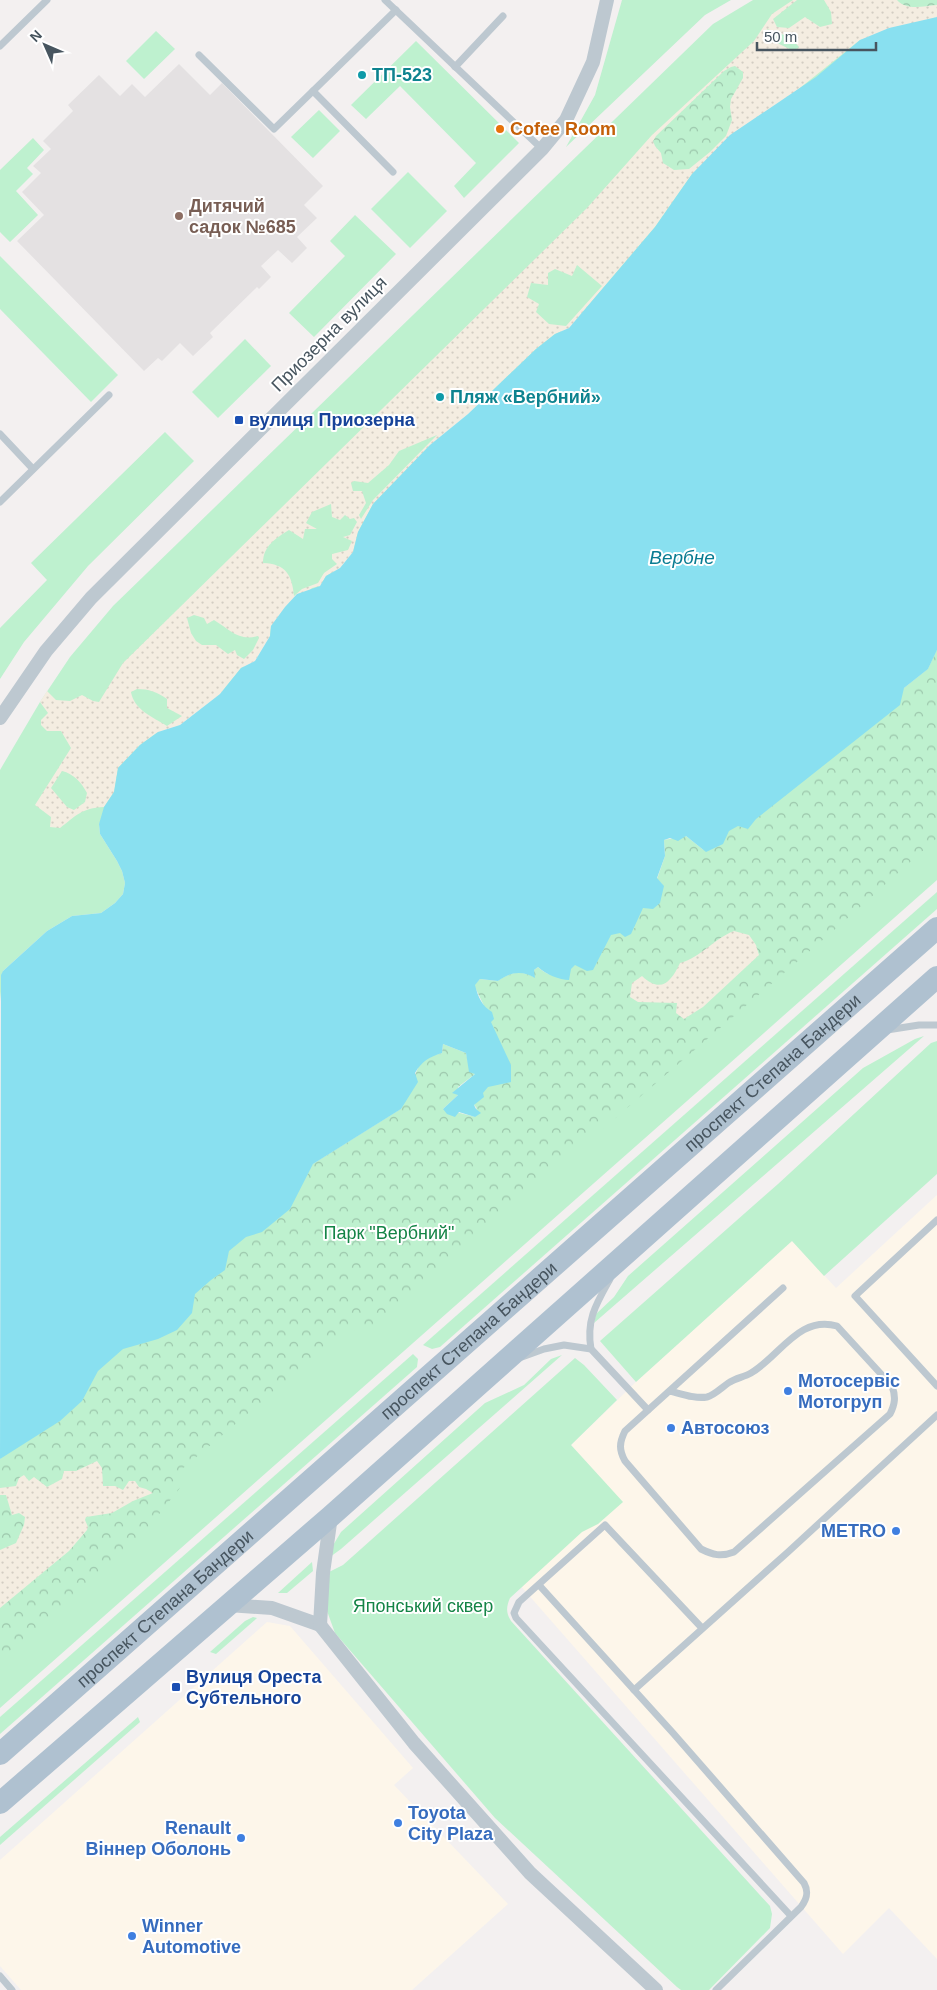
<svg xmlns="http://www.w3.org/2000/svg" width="937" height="1990" viewBox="0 0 937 1990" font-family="Helvetica,sans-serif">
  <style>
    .commercial { fill: #fdf6ea }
    .education { fill: #e4e1e2 }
    .green { fill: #bef1cf }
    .forest { fill: url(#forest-crowns); fill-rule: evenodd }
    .sand { fill: url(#sand-dots); fill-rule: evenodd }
    .water { fill: #89e0f0 }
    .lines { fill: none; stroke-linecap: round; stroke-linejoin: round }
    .service { stroke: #bdc8d0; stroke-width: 7 }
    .minor { stroke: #bdc8d0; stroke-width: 14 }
    .primary { stroke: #afc1d0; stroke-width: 22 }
    .culture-dot { fill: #0f9aa8; stroke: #fff; stroke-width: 2 }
    .food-dot { fill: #e8710a; stroke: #fff; stroke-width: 2 }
    .education-dot { fill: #8d6e63; stroke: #fff; stroke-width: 2 }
    .transit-dot { fill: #1a4fb4; stroke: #fff; stroke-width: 2 }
    .shop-dot { fill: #3f7fe0; stroke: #fff; stroke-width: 2 }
    .labels { text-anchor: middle; stroke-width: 4; stroke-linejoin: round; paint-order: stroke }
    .culture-label { font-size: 18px; font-weight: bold; fill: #0d838f; stroke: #fff; text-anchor: start }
    .food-label { font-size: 18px; font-weight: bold; fill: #c56008; stroke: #fff; text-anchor: start }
    .education-label { font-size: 18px; font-weight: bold; fill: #785e54; stroke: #fff; text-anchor: start }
    .street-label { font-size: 18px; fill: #47555f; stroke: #fff }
    .transit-label { font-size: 18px; font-weight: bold; fill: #164399; stroke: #fff; text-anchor: start }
    .park-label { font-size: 18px; fill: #148446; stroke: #fff }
    .shop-label { font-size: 18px; font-weight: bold; fill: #366cbe; stroke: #fff; text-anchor: start }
    .water-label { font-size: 19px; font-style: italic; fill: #097c92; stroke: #fff }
  </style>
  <defs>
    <pattern id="forest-crowns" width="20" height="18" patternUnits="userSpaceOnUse" patternTransform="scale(1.25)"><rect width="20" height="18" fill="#bef1cf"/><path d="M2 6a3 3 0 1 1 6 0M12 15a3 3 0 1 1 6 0" fill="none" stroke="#9cc6ab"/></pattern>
    <pattern id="sand-dots" width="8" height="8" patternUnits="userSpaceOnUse" patternTransform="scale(1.25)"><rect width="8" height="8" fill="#f4ede1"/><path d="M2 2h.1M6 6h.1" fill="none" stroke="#d3cdc3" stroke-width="1.8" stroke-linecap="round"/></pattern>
  </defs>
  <rect width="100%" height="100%" fill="#f3f0f0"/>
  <!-- commercial -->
  <g class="commercial">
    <path d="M937 1195V1959L889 1908 843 1954 519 1584 610 1488 571 1445 636 1382 792 1241 836 1288Z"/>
    <path d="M267 1622 290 1626 413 1768 394 1785 508 1904 412 1990H21L0 1966V1860Z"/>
  </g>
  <!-- education -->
  <path class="education" d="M179 64 210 95 222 83 323 186 304 205 317 218 297 237 307 248 292 263 278 250 261 266 271 277 259 289 257 287 210 333 213 337 193 356 180 343 162 361 158 358 144 371 17 241 44 215 22 192 41 173 33 166 51 149 43 141 73 111 68 105 99 75 120 96 132 84 145 97Z"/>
  <!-- green -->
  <g class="green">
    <path d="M622 0H731L705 15 566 147 595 95Z"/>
    <path d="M753 0H937V17L920 21 430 445 353 552 270 636 220 694 158 732 99 824 100 834 117 861 122 871 125 883 123 894 115 903 101 913 72 916 47 931 3 971 0 1001V770L40 702 70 657 113 606 713 24Z"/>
    <path d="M156 31 175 49 144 79 126 61Z"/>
    <path d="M416 41 519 143 464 198 454 186 476 163 400 86 366 119 351 105Z"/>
    <path d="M319 110 340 131 313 158 291 137Z"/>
    <path d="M33 138 44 150 27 168 33 174 16 191 38 215 10 242 0 232V170Z"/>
    <path d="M408 172 447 211 410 248 371 209Z"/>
    <path d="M355 215 396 254 314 337 289 313 345 256 330 241Z"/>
    <path d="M0 256 118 375 91 402 0 309Z"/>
    <path d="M245 339 271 366 218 418 192 392Z"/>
    <path d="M165 432 194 461 88 566 24 642 0 679V628L47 580 31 563Z"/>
    <path d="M937 650V880L0 1708V1459L313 1164 401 1109H443L475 1117 491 1021 928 669Z"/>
    <path d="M937 892V909L440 1347 432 1349 423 1345Z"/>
    <path d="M924 1036 594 1323 596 1314 614 1297 628 1276 863 1068 915 1039Z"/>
    <path d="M937 1041V1174L824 1276 792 1241 636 1382 600 1341 778 1184 931 1043Z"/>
    <path d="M413 1354 418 1359 417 1367 0 1734V1717Z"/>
    <path d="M562 1355 341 1549 330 1557 332 1547 341 1532 485 1403 524 1385 551 1359Z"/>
    <path d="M575 1358 584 1365 617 1400 571 1445 623 1502 598 1524 582 1532 510 1598C506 1607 506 1613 511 1621L770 1906 772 1914 770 1928 709 1990H681L677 1987 495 1818 335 1633 327 1611 329 1572 343 1565Z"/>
    <path d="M312 1562 313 1571 287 1593H278Z"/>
    <path d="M253 1617 257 1618 216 1654 210 1652 245 1621Z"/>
    <path d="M138 1717 140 1722 0 1845V1837Z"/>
  </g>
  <!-- forest -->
  <g class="forest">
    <path d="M897 0H937V5C923 6 907 11 897 0Z"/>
    <path d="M735 66 743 72V78L731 100 730 107 732 120 726 136 710 152 689 169 674 170 663 163 661 153 655 146 653 141 656 136 724 71 731 67Z"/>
    <path d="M937 650V838L840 925 577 1151 377 1328 357 1329 340 1336 181 1470 187 1475V1479L129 1552 0 1659V1608L69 1551 86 1524V1517L112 1513 133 1501 146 1489C138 1487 132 1490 125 1490 118 1490 110 1486 103 1486V1474L88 1465 75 1471H64L62 1478 47 1487 34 1477C24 1486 12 1486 0 1488L1 1457 60 1421 82 1401 98 1371 123 1349 158 1339 192 1313 195 1294 211 1280 225 1270 229 1251 246 1237 262 1232 290 1209 313 1164 401 1109 420 1063 430 1056 442 1053 443 1044 466 1053 468 1062 475 1074 458 1087 459 1094 443 1109 475 1117 481 1112 474 1105 488 1087 511 1082V1065L491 1021 492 1013 485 1008 474 985 480 979 498 981C509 972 521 970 534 977V970L538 967C545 974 560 980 569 979L571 969 575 965 593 970 611 935 635 928 643 908 653 909 662 894 664 886 657 879 665 856 664 840 686 836 706 852 723 844 729 831 738 826 748 829 756 819 904 688 928 669ZM704 951 745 969 731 980 703 1007 667 1003 630 990 632 983 642 976C661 994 671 983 680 963L693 959Z"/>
    <path d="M0 1495H6L9 1510 19 1513 25 1517 24 1525 16 1543 0 1550Z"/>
  </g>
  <!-- sand -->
  <g class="sand">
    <path d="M793 0H797L773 19 777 27 789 28 805 17 820 27 832 24 831 12 824 0H897C907 11 923 6 937 5V17L860 40 692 174 655 227 569 328 555 334 536 349 468 414 430 445 373 504 358 532 353 552 340 568 326 576 320 586 312 588 271 626 270 636 255 661 241 668 220 694 180 725 158 732 140 745 118 768 114 792 104 807C81 808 76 816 60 828L50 827 51 817 35 805 71 748 61 731H47L41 725V720L48 713 40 702 47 691 56 700 70 701 82 695 93 701 99 702 123 663 587 208 652 135 754 41 772 14ZM767 29 790 37 799 47 794 51 777 43ZM735 66 743 72V78L731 99 730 107 732 120 726 136 710 152 689 169 674 170 663 163 661 153 655 146 653 141 656 136 724 71 731 67ZM577 265 602 286 566 326 549 324 536 312 539 304 527 297 531 283 548 285V273L555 269 572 276ZM437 435 373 500 361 519 359 515 366 503 362 491H353L351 483 354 481 368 483 389 465 399 451ZM331 504 332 517 340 520 345 515 350 519 354 518 357 522 350 535 343 537 352 541 348 550 332 554V559L337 564 324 573 318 583 302 589 294 596C292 575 286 564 263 563 263 546 276 538 289 530L303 539 305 529H317L306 523 312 512ZM194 615 204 618 207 624 214 620C229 629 239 642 258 636L259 638 253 650 244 659 237 655 235 650 228 654 216 645H202L196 641 191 633 187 618ZM137 689C149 689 157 692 167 699V708L182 716 167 726C153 717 134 710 131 692ZM62 771C74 774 81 782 87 793L85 802 74 810 67 807 51 788Z"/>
    <path d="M734 931 749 935 756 945 759 955 703 1007 684 1019 676 1013 677 1003 638 1002 630 997 632 983 642 976C661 994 671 982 680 963 702 957 713 939 734 931Z"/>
    <path d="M97 1461 102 1468 103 1486H115L123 1490 129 1481H135L139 1487 146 1489 153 1493 133 1501 112 1513 86 1517 85 1520 88 1527 87 1530 69 1551 0 1608V1550L16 1543 24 1525 25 1517 19 1513 12 1515 6 1495H0V1488L16 1486 19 1478 24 1475 29 1481 34 1477 47 1487 62 1479 64 1471H76Z"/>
  </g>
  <!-- water -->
  <path class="water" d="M937 17V650L928 669 904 688 900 705 756 819 748 829 738 826 729 831 723 844 706 852 686 836 678 841 670 838 664 840 665 856 657 878 664 886 660 903 653 909 643 908 631 934 625 937 620 933 611 935 593 970 587 971 575 965 571 969 569 980C560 980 545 974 538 967L534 970 535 978C522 970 510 972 498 981L480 979 475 985C478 997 482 1006 492 1012L494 1019 491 1022 511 1065V1082L488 1087 483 1093 484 1097 474 1105 476 1109 481 1113 475 1117 459 1112 455 1117 447 1114 443 1109 458 1095 452 1093 475 1074 469 1072 466 1053 443 1044 442 1053C429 1057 422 1061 415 1073L418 1082 401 1109 313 1164 290 1209 262 1232 246 1237 229 1251 225 1270 211 1280 195 1294 192 1313 177 1330 158 1339 123 1349 98 1371 82 1401 60 1421 0 1459 1 975 3 971 47 931 72 916 101 913 115 903 123 894 125 883 122 871 117 861 100 834 99 824 104 807 114 792 118 768 140 745 158 732 180 725 220 694 241 668 255 661 270 636 271 626 285 607 297 594 320 586 326 576 340 568 353 552 358 532 373 504 430 445 468 414 536 349 555 334 569 328 655 227 692 174 730 135 816 77 860 40 889 28Z"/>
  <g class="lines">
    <!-- service -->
    <g class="service">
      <path d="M385 0 542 149"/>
      <path d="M0 46 47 0"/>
      <path d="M199 55 274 129 396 10"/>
      <path d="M455 67 503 16"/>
      <path d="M313 91 393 172"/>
      <path d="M0 434 33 469"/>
      <path d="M0 502 109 395"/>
      <path d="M887 1030 919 1025H937"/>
      <path d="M937 1220 855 1296 937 1386"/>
      <path d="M591 1349C586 1320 596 1304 610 1279"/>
      <path d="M522 1357 544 1349 564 1345 591 1349 648 1410"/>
      <path d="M670 1391C682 1394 695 1399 707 1397 715 1395 723 1386 730 1382 736 1378 744 1377 751 1373 780 1356 799 1315 837 1326L892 1386C896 1397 895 1404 890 1414L734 1552C721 1557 713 1555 701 1549L625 1461C619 1450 619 1443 625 1431L783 1288"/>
      <path d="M539 1585 673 1733 804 1883C809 1892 807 1899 801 1907L716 1990"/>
      <path d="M702 1628 605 1525 519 1602 514 1613 516 1618 791 1916"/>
      <path d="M634 1690 788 1552 937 1415"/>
      <path d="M0 1976 12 1990"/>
    </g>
    <!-- minor -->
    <g class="minor">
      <path d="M0 718 46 651 91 598 542 149 566 120 593 62 607 0"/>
      <path d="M228 1605 272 1608 320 1625 323 1573 331 1516"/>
      <path d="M320 1625 414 1743 530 1873 656 1990"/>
    </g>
    <!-- primary -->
    <g class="primary">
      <path id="s1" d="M0 1754 937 928"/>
      <path d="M0 1803 331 1516 937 977"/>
    </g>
  </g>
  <!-- markers -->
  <g class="culture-dot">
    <circle cx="362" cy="75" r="5"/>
    <circle cx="440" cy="397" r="5"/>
  </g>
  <circle class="food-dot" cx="500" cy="129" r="5"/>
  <circle class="education-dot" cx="179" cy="216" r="5"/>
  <g class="transit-dot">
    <rect x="234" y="415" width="10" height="10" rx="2.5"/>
    <rect x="171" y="1682" width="10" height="10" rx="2.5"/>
  </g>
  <g class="shop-dot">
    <circle cx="788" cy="1391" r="5"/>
    <circle cx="671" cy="1428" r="5"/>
    <circle cx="896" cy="1531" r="5"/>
    <circle cx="398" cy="1823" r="5"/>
    <circle cx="241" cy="1838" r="5"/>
    <circle cx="132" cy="1936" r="5"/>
  </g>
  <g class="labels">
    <!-- culture labels -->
    <g class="culture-label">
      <text x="372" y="81">ТП-523</text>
      <text x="450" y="403">Пляж «Вербний»</text>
    </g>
    <!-- food labels -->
    <g class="food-label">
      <text x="510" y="135">Cofee Room</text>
    </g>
    <!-- education labels -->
    <g class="education-label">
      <text x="189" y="212">Дитячий<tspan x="189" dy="21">садок №685</tspan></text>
    </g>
    <!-- street labels -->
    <g class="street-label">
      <text transform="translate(329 334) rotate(-45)" y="6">Приозерна вулиця</text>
      <text dy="6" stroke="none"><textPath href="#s1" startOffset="1030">проспект Степана Бандери</textPath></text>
      <text dy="6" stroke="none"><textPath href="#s1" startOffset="625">проспект Степана Бандери</textPath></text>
      <text dy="6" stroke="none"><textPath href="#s1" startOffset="220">проспект Степана Бандери</textPath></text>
    </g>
    <!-- transit labels -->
    <g class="transit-label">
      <text x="249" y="426">вулиця Приозерна</text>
      <text x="186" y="1683">Вулиця Ореста<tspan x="186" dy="21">Субтельного</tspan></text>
    </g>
    <!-- park labels -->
    <g class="park-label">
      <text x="389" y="1239">Парк "Вербний"</text>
      <text x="423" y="1612">Японський сквер</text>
    </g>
    <!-- shop labels -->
    <g class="shop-label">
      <text x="798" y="1387">Мотосервіс<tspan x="798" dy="21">Мотогруп</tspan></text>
      <text x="681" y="1434">Автосоюз</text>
      <text x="886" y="1537" text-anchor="end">METRO</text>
      <text x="408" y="1819">Toyota<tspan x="408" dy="21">City Plaza</tspan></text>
      <text x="231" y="1834" text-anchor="end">Renault<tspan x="231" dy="21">Віннер Оболонь</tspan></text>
      <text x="142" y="1932">Winner<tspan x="142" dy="21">Automotive</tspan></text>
    </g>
    <!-- water labels -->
    <g class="water-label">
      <text x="682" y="564">Вербне</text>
    </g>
  </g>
  <!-- north arrow -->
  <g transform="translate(45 45) rotate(315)" stroke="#ffffff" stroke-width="4" paint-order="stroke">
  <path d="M0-4L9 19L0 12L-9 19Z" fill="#47555f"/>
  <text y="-8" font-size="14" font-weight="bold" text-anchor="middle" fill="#47555f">N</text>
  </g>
  <!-- scale -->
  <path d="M757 42v8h119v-8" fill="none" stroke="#47555f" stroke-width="2.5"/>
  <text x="764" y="42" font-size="15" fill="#47555f" stroke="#ffffff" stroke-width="4" paint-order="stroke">50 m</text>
</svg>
